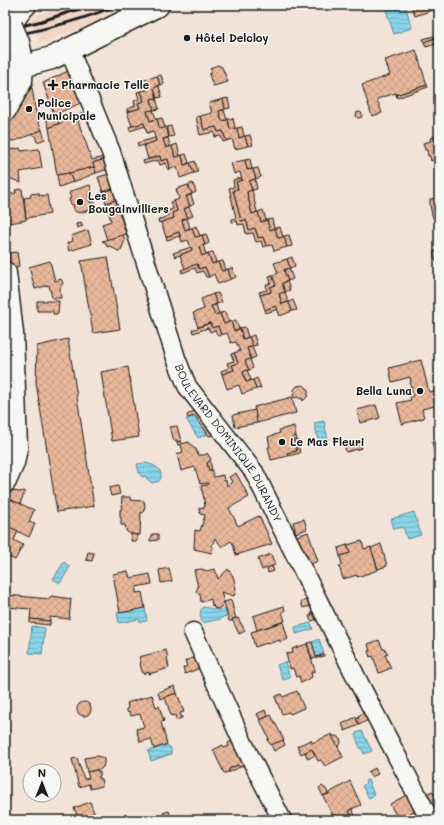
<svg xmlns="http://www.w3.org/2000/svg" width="444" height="825" viewBox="0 0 444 825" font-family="Mali,sans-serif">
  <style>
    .built { fill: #efd6c5 }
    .water { fill: url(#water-rules); stroke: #5d8a97 }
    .building { fill: url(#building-cross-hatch); stroke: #1c1c1c }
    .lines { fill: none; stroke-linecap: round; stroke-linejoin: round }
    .minor-casing { stroke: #1c1c1c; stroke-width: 21 }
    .major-casing { stroke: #1c1c1c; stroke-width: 25 }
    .minor { stroke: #f6f6f2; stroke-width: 18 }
    .major { stroke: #f6f6f2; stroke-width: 22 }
    .rail { stroke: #1c1c1c; stroke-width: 3 }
    .major-bridge-casing { stroke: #1c1c1c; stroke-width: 25; stroke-linecap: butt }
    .major-bridge { stroke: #f6f6f2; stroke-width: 22 }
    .poi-dot { fill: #1c1c1c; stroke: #f6f6f2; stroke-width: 1.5 }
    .labels { text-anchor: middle; stroke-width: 3; stroke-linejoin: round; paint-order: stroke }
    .poi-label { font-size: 11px; font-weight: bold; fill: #1c1c1c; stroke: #f6f6f2; text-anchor: start }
    .street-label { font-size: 11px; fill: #1c1c1c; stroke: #f6f6f2 }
  </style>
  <defs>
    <pattern id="water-rules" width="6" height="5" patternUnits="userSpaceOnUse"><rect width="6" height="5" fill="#89d4e9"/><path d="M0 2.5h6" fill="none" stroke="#76b5c7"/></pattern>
    <pattern id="building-cross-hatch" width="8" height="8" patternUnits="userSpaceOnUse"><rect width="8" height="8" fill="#e9b79a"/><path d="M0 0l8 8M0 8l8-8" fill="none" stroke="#c79d84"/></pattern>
  </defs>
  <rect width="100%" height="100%" fill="#f2e3d8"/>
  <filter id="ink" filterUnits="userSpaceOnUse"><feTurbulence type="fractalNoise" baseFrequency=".025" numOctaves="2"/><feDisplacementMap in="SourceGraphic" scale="8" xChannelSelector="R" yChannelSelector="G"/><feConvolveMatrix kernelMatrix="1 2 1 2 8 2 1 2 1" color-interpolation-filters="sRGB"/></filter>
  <g filter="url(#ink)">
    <!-- built -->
    <path class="built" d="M68 5H135L89 26 39 43 32 17Z"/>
    <!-- water -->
    <g class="water">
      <path d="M384 5H405L412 28 394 34Z"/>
      <path d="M195 416 208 434 198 438 186 419Z"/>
      <path d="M324 421 328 440 319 442 314 423Z"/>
      <path d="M147 463C155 466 162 468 161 478L159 481 152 483 147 479 146 476 142 477 139 473 137 464Z"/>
      <path d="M414 512 421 535 407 539 403 527 394 529 391 519Z"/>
      <path d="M64 562 70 567 60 583 53 579Z"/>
      <path d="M203 607C213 608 214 612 225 609L227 616 223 617 221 619 202 623C201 618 198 612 203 607Z"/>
      <path d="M145 608 147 621 140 622 139 619 119 623 117 613Z"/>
      <path d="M311 623 313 629 296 634 295 627Z"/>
      <path d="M32 626 45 628 42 654 29 653Z"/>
      <path d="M319 639 324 654 316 657 312 642Z"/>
      <path d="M285 662 290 678 283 680 277 665Z"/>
      <path d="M362 731 372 751 364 754C363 750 359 747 358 743 357 740 357 738 355 735L356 733Z"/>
      <path d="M167 745 171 748V754L151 761 148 751Z"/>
      <path d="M368 780 374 795 369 798 362 786 366 783 365 781Z"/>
    </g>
    <!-- building -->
    <g class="building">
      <path d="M411 5H439V8L415 16Z"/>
      <path d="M434 36 435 38 424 42 423 39Z"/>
      <path d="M435 38 436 44 426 47 424 42Z"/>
      <path d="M416 50 427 85 396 95V93L377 99 382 113 372 116 362 85 390 75 385 60Z"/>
      <path d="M218 65 222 67 228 82 213 86 209 74 212 73 210 68Z"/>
      <path d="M68 71 83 102 56 114 59 123 49 128 46 118 54 114 43 83Z"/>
      <path d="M161 75 164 84 160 85 157 76Z"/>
      <path d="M157 76 160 85 154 88 157 98 151 99 154 110 147 111 150 121 157 119 160 129 166 127 169 137 163 139 166 148 172 146 175 157 182 155 184 165 190 163 194 173 180 178 177 167 170 169 168 159 161 161 160 156 148 159 144 145 156 141 153 131 147 133 144 123 132 126 127 112 140 108 138 103 144 101 141 91 147 90 144 80Z"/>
      <path d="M427 85 428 87 397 98 396 95Z"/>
      <path d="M159 86 162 97 157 98 154 88Z"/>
      <path d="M29 88H32L37 118 42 130 15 141 5 140 9 120Z"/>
      <path d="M141 91 144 101 138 103 140 108 127 112V109L135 106 134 101 139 99 137 92Z"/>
      <path d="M156 98 159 109 154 110 151 99Z"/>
      <path d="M228 98 230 108 225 109 223 99Z"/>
      <path d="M223 99 225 109 219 111 222 121 228 119 230 129 237 128 239 138 245 136 248 146 235 149 232 139 226 141 223 131 218 132 216 127 204 130 200 116 212 113 209 103Z"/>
      <path d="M153 110 156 119 150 121 147 111Z"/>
      <path d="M224 110 227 120 222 121 219 111Z"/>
      <path d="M87 112 88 114 87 117 78 121 92 160 104 157 105 159 93 163 94 167 69 173 57 175 49 128 83 113Z"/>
      <circle cx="359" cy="115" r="3"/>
      <path d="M200 116 204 130 216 127 218 132 223 131 226 141 223 142 221 136 215 137 214 132 200 135 196 117Z"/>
      <path d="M162 118 165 128 160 129 157 119Z"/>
      <path d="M233 118 235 128 230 129 228 119Z"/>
      <path d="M144 123 145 126 130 131 129 127Z"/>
      <path d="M171 126 174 136 169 137 166 127Z"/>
      <path d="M242 127 244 136 239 138 237 128Z"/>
      <path d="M42 130 45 139 37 142 34 133Z"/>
      <path d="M250 135 253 145 248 146 245 136Z"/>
      <path d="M439 135V158L431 161 430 156H428L427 150H425L423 143 431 141 430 138Z"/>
      <path d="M155 138 156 141 138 147 137 143Z"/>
      <path d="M168 138 170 146 166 148 163 139Z"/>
      <path d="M177 144 180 156 175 157 172 146Z"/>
      <path d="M20 148 21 151 39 149 42 168 20 172 21 183 5 176V151Z"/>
      <path d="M186 154 189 163 184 165 182 155Z"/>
      <path d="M160 156 161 161 168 159 170 169 168 170 166 163 160 165 158 160 144 164 143 161Z"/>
      <path d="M105 159 108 169 96 173 93 163Z"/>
      <path d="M250 159 252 169 247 170 245 160Z"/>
      <path d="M245 160 247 170 253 169 256 179 249 181 252 190 247 192 252 214 258 212 261 222 267 220 270 230 275 228 278 238 284 236 287 247 274 251 272 245 266 246 263 237 258 238 255 228 249 230 246 220 241 221 233 190 238 189 236 182 242 180 240 172 234 174 231 163Z"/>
      <path d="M195 161 198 172 194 173 190 163Z"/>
      <path d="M94 167 96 173 73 182 69 173Z"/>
      <path d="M258 168 261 177 256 179 253 169Z"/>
      <path d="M69 173 73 182 59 187 57 175Z"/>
      <path d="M109 174 113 189 103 192 98 177Z"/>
      <path d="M241 178 242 180 236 182 238 189 233 190 241 221 246 220 249 230 255 228 258 238 263 237 266 246 263 247 261 241 256 242 253 233 246 234 244 224 238 225 237 221 232 222V219L236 218 229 188 234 187 233 180Z"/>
      <path d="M255 179 257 189 252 190 249 181Z"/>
      <path d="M193 183 196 192 192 194 188 185Z"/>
      <path d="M90 185 93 194 88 195 93 209 79 213 78 212H76L74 210 73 204 71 205 69 199 71 198 69 193 71 191Z"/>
      <path d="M188 185 192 194 186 196 190 206 184 209 188 218 182 220 185 230 192 228 195 237 202 235 205 245 199 247 202 256 208 253 212 264 218 262 222 271 228 269 231 279 218 284 214 274 209 277 205 267 199 269 197 264 185 269 180 255 192 250 188 240 182 242 179 232 166 237 161 222 174 218 172 213 177 211 174 201 179 199 176 189Z"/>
      <path d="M22 189 26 220 10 223 8 221H5V195L16 193 15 190Z"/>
      <path d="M113 189 116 200 106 203 103 192Z"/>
      <path d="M252 190 257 212 252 214 247 192Z"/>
      <path d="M39 193V196L47 195 50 214 26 218 24 198 31 197 30 194Z"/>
      <path d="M92 194 96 208 93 209 88 195Z"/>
      <path d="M191 195 194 204 190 206 186 196Z"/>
      <path d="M439 198V230L432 215 430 205V199Z"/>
      <path d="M116 200 119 210 109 213 106 203Z"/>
      <path d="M174 201 177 211 172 213 174 218 159 223 158 220 168 216 167 211 173 209 170 202Z"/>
      <path d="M189 207 193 216 188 218 184 209Z"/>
      <path d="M119 210 126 234 107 240 102 224 111 221 109 213Z"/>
      <path d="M263 210 266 220 261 222 258 212Z"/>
      <path d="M187 218 190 228 185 230 182 220Z"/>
      <path d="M272 219 274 228 270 230 267 220Z"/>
      <path d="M81 222 83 226 77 228 76 224Z"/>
      <path d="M196 226 200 236 195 237 192 228Z"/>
      <path d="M280 227 283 237 278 238 275 228Z"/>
      <path d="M88 230 92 244 69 251 67 243 73 241 71 236Z"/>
      <path d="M179 232 180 236 167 240 166 237Z"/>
      <path d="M206 234 209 243 205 245 202 235Z"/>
      <path d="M123 235 125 240 121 250 118 251 110 246 107 247 106 243 102 241Z"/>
      <path d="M289 235 292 246 287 247 284 236Z"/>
      <path d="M203 245 206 254 202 256 199 247Z"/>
      <path d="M191 247 192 250 175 257 173 253Z"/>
      <path d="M434 251H439V265L434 257Z"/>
      <path d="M17 252 19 266 10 268 8 253Z"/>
      <path d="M213 252 216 262 212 264 208 253Z"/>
      <path d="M108 257 120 329 93 333 81 261Z"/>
      <path d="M292 257 295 266 290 268 287 259Z"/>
      <path d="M287 259 290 268 284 270 288 281 282 283 285 292 279 294 282 304 289 302 292 311 280 316 276 306 265 310 260 295 271 292 270 287 276 285 272 275 278 273 274 263Z"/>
      <path d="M50 261 55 281 61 279 63 283 60 288 61 298H52L49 285 35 289 29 267Z"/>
      <path d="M223 261 226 270 222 271 218 262Z"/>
      <path d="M197 264 199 269 205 267 209 277H206L203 271 197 273 195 268 182 273 181 270Z"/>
      <path d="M232 268 236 277 231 279 228 269Z"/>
      <path d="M289 268 293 279 288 281 284 270Z"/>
      <path d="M272 275 276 285 270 287 271 292 260 295 259 292 267 290 266 285 271 283 269 276Z"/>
      <path d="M287 281 290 290 285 292 282 283Z"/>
      <path d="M285 292 288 302 282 304 279 294Z"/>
      <path d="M218 293 222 302 217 304 213 294Z"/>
      <path d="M213 294 217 304 211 306 215 315 220 313 224 324 231 321 234 331 240 328 243 339 249 337 253 346 247 348 251 359 245 361 249 370 243 372 246 382 253 380 256 389 242 394 239 385 227 389 222 374 234 370 232 365 238 363 234 353 240 351 236 342 231 343 227 333 221 335 218 326 212 328 210 323 198 327 193 313 204 309 201 299Z"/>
      <path d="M293 300 297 310 292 311 289 302Z"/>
      <path d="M37 301H59L58 314H53V311H37Z"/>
      <path d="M216 305 219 314 215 315 211 306Z"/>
      <path d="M276 306 278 309 266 313 265 310Z"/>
      <path d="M225 312 229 322 224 324 220 313Z"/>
      <path d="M236 320 239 329 234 331 231 321Z"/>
      <path d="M210 323 212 328 218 326 221 335 218 336 215 330 210 332 208 328 193 333 192 330Z"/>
      <path d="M245 327 248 337 243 339 240 328Z"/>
      <path d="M254 335 257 345 253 346 249 337Z"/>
      <path d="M68 339 94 506 57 512 36 383 37 346Z"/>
      <path d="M252 347 256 357 251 359 247 348Z"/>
      <path d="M234 353 238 363 232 365 234 370 222 374 221 371 229 368 227 363 234 361 231 354Z"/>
      <path d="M250 359 253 368 249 370 245 361Z"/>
      <path d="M421 360 429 392 439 390V405L422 409 424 418 402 424 397 403 411 400 410 397 413 396 410 383H411L410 377 392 382 389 368Z"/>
      <path d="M128 367 139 437 112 441 101 372Z"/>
      <path d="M247 370 251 380 246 382 243 372Z"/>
      <path d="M257 378 261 388 256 389 253 380Z"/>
      <path d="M303 385 306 387 308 391V396L303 401 302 398 300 399 298 397 294 398 293 395 294 390 297 386Z"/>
      <path d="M292 397 296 413 257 423 254 407Z"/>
      <path d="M376 405 380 418 360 423 357 410Z"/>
      <path d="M196 410 214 435 209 436 195 416 188 418 187 415Z"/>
      <path d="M255 410 257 423 235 427 233 415Z"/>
      <path d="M177 426 181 441 177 442V440L174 441 170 427Z"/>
      <path d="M294 426 296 436 293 437 297 451 287 453 288 456 271 460 268 447H270L268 437 280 433 279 430Z"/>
      <path d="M296 436 300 453 288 456 287 453 297 451 293 437Z"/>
      <path d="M439 440V459L435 441Z"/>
      <path d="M180 441 181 444 189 442 195 449H196L198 455H205L207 453 211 459 207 463 209 470H212L214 477 223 475 224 481 226 480 227 486 232 482 229 477 236 473 249 497 229 508 238 526 259 516 266 530 272 544 236 555 233 544 231 541 222 547 215 538 213 543 211 546 213 547 212 553 194 549 195 530 200 531 205 515 200 514 199 508 205 507 204 499 201 486 208 485V483L200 484 195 467 181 471 177 454 183 452 181 445H178L177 442Z"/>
      <path d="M435 441 439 459V471L432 442Z"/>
      <path d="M360 443 362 448 346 452 345 447Z"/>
      <path d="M210 460 212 470H209L207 463Z"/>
      <path d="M118 486 120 494 111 496 109 488Z"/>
      <path d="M11 490 18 492 25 491 20 504 7 498Z"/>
      <path d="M5 497 34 510 29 522 35 524 29 537 5 525Z"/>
      <path d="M122 497H130V500L144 501 145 506 143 513 141 512 140 535 131 534 127 532 126 530 125 525H121V517H120V510H121Z"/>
      <path d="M304 519 307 529 296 533 293 522Z"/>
      <path d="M5 525 18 531 14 540 23 545 15 560 5 555Z"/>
      <path d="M308 532 318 561 308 565 297 536Z"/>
      <path d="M131 534 137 535V541H131Z"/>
      <path d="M152 534H158V540L150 541V539L152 537Z"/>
      <path d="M362 541 364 549 371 547 378 570 357 577V575L343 579 339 566 342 565 340 556 350 553 347 545Z"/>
      <path d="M381 544 387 566 378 569 371 548Z"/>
      <path d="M347 545 350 553 340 556 338 548Z"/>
      <path d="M88 552 94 553 92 561 86 560Z"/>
      <path d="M271 554 275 565 262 570 258 559Z"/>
      <path d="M272 566 274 571 268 573 267 568Z"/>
      <path d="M169 568 172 581 161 583 159 570Z"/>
      <path d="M201 569 205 570 206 571 215 569 218 579 228 569 233 576 235 584 236 590 234 596 221 592 224 602 221 607 217 609 214 608 213 605 212 606 211 599 201 602 200 594H198L196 592 198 587 194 570Z"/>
      <path d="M128 571 130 578 150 574 152 584 136 587V593L142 592 145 608 120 613 113 574Z"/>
      <path d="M7 595 50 599 51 596 71 599 69 619 50 617V621L30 619 31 609 6 607Z"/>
      <path d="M312 598 314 605 303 608 301 602Z"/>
      <path d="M231 600 236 619H232L233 621H229L224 602Z"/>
      <path d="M284 606 285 611 282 612 285 621 257 630 253 616Z"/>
      <path d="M318 611 321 618 311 621 309 616 312 615 311 613Z"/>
      <path d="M238 618 245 631 239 634 232 619Z"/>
      <path d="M30 619 50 621V625L30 623Z"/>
      <path d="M283 622 288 639 280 642V640L267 644V643L255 647 251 632Z"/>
      <path d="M379 640 383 649H385L388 654 385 655 391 668 379 673 373 656 370 657 368 651H370L368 644Z"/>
      <path d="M312 642 316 657 324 654V656L312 659 307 643Z"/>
      <path d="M307 644 315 671 311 672 312 677 301 683 299 676 296 677 293 668 290 669 286 654 293 653 292 649Z"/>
      <path d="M166 650 168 658H167L169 668 149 674V672L143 674 140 664 141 663 139 657Z"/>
      <path d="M196 657 200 668 185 674 183 668 187 666 185 661Z"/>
      <path d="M175 686 177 693 160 699 158 692Z"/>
      <path d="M297 691 304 708 290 714 289 712 282 714 275 697 281 694 283 697Z"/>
      <path d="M177 693 184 712 180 713 182 718 176 720 175 715 171 716 165 697Z"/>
      <path d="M152 695 156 707 159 706 164 721 161 722 167 744 154 749 151 739 140 742 136 729 144 727 140 714 131 716 129 712 128 713 126 709 128 708 127 703Z"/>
      <circle cx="84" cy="709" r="7"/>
      <path d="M265 710 268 716 260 720 257 714Z"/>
      <path d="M368 710 372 718 359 725 356 719 359 718 358 716Z"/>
      <path d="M271 715 284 740 271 745 267 740 269 739 260 720Z"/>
      <path d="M358 716 359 718 356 719 359 725 345 731 342 724Z"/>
      <path d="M332 734 343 757 325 766 321 760 318 761 312 749 301 754 297 746 311 740 312 743Z"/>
      <path d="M332 736H336L340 738 341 743 338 747Z"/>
      <path d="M235 739 247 763 240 767 238 765 229 769V772L224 773 213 750 223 745 224 748 229 746 228 743Z"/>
      <path d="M283 740 285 745 274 751 271 745Z"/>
      <path d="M312 749 315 755 308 759 305 753Z"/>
      <path d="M97 756 101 757 104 759V763L103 767 101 769 87 772 84 758Z"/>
      <path d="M77 758 84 779 89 778 87 772 97 770 98 772H100V776H99V779L101 778 102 786 90 789 89 784 79 787 72 759Z"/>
      <path d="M238 765 240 767 230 772H229V769Z"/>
      <path d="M375 768 378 774 371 777 368 772Z"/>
      <path d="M350 781 361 805 349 810 353 820H335L323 796 329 794V793Z"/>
      <path d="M322 786 326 789 328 793 323 796 319 788Z"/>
      <path d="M432 791 435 796 439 793V815L437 816 426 794Z"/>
      <path d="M410 793 418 809 398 819 390 804Z"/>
      <path d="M90 802 97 820H79L74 808Z"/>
      <path d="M352 809 357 820H352H353L349 810Z"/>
      <path d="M169 811 171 818 177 816 179 820H158L165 818 163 813Z"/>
      <path d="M156 814 157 820H140L139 817 145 815V817Z"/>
    </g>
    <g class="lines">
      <defs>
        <g id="minor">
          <path id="s1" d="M69 49 111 152 176 358 187 386 254 472 360 685 430 820"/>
          <path d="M5 68 22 66"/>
          <path d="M193 632 243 743 282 820"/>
        </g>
        <g id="major">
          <path d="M5 22 11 26C15 18 18 10 25 5"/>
          <path d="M22 66 52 58 158 5"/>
          <path d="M5 110 21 81 22 66 21 56"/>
          <path d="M5 273 12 333 16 448 13 463 5 481"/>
        </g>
      </defs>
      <!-- minor casing -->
      <use href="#minor" class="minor-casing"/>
      <!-- major casing -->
      <use href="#major" class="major-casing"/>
      <!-- minor -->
      <use href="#minor" class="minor"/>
      <!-- major -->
      <use href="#major" class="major"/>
      <!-- rail -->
      <g class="rail">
        <path d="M5 30 42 21 91 5"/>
        <path d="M5 37C43 30 81 21 117 5"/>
      </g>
      <defs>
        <path id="major-bridge" d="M11 26 18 42 21 56"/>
      </defs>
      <!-- major-bridge casing -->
      <use href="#major-bridge" class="major-bridge-casing"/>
      <!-- major-bridge -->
      <use href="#major-bridge" class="major-bridge"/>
    </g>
  </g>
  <!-- markers -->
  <g class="poi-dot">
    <circle cx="187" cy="38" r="4"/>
    <path d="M51 79h4v4h4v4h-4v4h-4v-4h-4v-4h4z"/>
    <circle cx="29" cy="109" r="4"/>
    <circle cx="80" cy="202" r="4"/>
    <circle cx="420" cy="391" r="4"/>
    <circle cx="282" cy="442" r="4"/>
  </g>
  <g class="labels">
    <!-- poi labels -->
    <g class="poi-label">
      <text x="195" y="42">Hôtel Delcloy</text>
      <text x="61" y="89">Pharmacie Telle</text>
      <text x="37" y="107">Police<tspan x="37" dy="13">Municipale</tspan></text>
      <text x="88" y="200">Les<tspan x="88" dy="13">Bougainvilliers</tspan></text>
      <text x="412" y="395" text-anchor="end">Bella Luna</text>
      <text x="290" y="446">Le Mas Fleuri</text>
    </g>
    <!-- street labels -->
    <g class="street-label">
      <text dy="4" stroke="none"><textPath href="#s1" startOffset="428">BOULEVARD DOMINIQUE DURANDY</textPath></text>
    </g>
  </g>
  <!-- margin -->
  <rect width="444" height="825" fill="none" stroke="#f6f6f2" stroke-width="20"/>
  <rect x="10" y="10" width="424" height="805" fill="none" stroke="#1c1c1c" stroke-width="1.5" filter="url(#ink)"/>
  <!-- north arrow -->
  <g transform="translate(42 783)"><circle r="19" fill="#f6f6f2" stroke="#9f9f9c"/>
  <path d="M0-3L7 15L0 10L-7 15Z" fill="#1c1c1c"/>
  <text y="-6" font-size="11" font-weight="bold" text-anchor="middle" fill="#1c1c1c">N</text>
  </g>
</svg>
